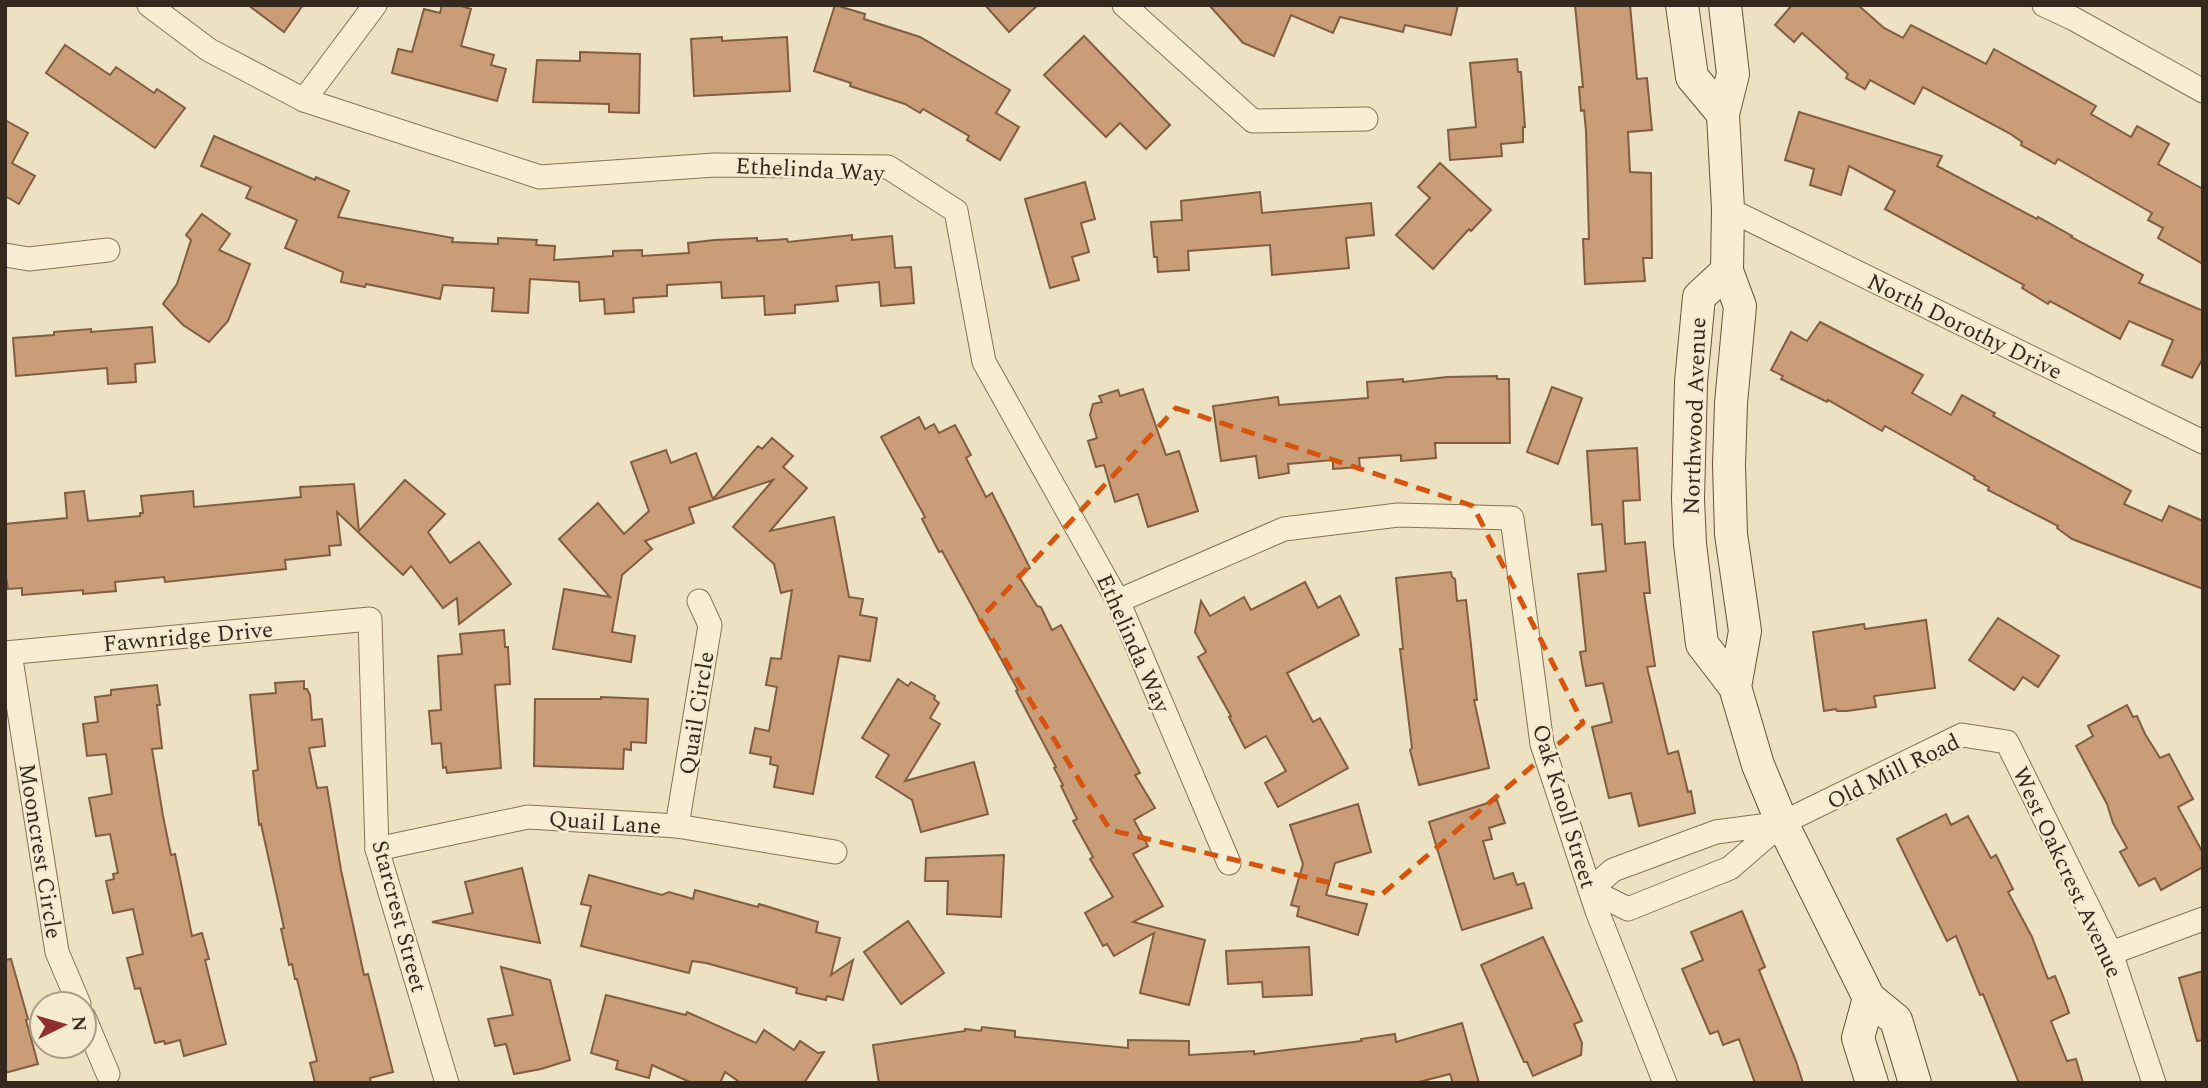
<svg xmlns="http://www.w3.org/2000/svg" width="2208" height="1088" viewBox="0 0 2208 1088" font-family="Spectral,serif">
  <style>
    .building { fill: #c99d78; stroke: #835d40; stroke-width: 2 }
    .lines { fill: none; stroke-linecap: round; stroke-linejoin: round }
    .street-casing { stroke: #857259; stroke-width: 25 }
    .secondary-casing { stroke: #66533c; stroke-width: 34 }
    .street { stroke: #f7eed3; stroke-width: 23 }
    .secondary { stroke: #f7eed3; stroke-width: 32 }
    .marked { fill: none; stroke: #d6540e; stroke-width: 5; stroke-dasharray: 14 9; stroke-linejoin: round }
    .labels { text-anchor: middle; stroke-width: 5; stroke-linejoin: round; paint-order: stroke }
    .street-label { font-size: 23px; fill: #35291d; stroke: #f4ebd0 }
  </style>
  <rect width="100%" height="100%" fill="#ece1c1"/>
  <!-- building -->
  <g class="building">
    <path d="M248 5H303L284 32Z"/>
    <path d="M442 5H458L471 9 461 46 494 55 491 65 506 69 497 101 392 73 398 49 412 52 424 9 440 13Z"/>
    <path d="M835 5 865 14 864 19 920 37 1010 90 996 113 1019 127 1000 160 967 140 969 136 923 109 920 113 905 104 850 86 851 83 814 71Z"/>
    <path d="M985 5H1038L1009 32Z"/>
    <path d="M1209 5H1458L1451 35 1405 25 1403 32 1340 17 1333 33 1291 15 1274 56 1243 43Z"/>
    <path d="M1575 5H1630L1637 79 1647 78 1652 130 1628 132 1630 172 1651 173 1652 258H1643L1645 281 1585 284 1583 239H1589L1586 131 1584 110 1581 111 1579 87H1583Z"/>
    <path d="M1792 5H1858L1884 28 1903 38 1911 25 1986 64 1994 49 2096 106 2091 114 2131 137 2137 126 2169 144 2158 164 2203 189V264L2158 238 2163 228 2148 220 2152 213 2058 159 2055 164 2021 145 2022 142 2009 133 1923 87 1914 104 1870 80 1865 89 1846 78 1848 74 1802 33 1794 42 1775 25Z"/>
    <path d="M1084 36 1170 125 1146 149 1120 123 1106 137 1044 75Z"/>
    <path d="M722 37V41L787 37 790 91 694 96 691 39Z"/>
    <path d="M65 45 110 75 116 67 154 93 157 89 185 108 155 148 46 73Z"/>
    <path d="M580 52 640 54 639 113 609 112V104L533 102 537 60 580 61Z"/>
    <path d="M1517 59 1518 72H1521L1525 127H1523V142L1501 144 1502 156 1450 160 1448 130 1476 127 1470 63Z"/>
    <path d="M1799 112 1942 156 1937 166 2037 219 2038 217 2072 236 2071 237 2143 275 2139 283 2203 311V358L2192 378 2162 365 2173 340 2129 321 2120 339 2050 301 2048 304 2022 288 2024 285 1885 209 1895 191 1849 166 1841 195 1810 185 1814 169 1785 160Z"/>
    <path d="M5 120 28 133 12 163 35 176 19 204 5 196Z"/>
    <path d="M214 136 315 180 316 177 349 191 338 217 453 238 452 242 498 244V238L537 240 536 245 555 246 554 260 613 256V251L642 250V256L689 253 688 243 715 240 757 238V241L787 239 788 242 852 235V240L892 236 895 268 911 267 914 303 881 306 879 282 836 286 838 301 795 305V313L765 315 764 296 722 298 721 282 667 285V296L633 298 634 312 605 314 604 299 580 301 579 282 530 279 528 313 492 311 494 288 443 285 440 299 366 284 365 287 341 282 343 272 285 248 297 220 246 198 251 187 201 166Z"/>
    <path d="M1440 163 1491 210 1471 231 1469 229 1433 269 1396 235 1430 198 1418 187Z"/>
    <path d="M1085 182 1095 219 1081 223 1089 252 1072 257 1079 280 1050 288 1025 199Z"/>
    <path d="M1260 192 1262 213 1371 203 1374 235 1346 238 1349 268 1272 275 1270 245 1188 251 1189 270 1158 272 1157 257H1154L1151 222 1182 220 1181 201Z"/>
    <path d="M202 214 230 234 219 250 250 264 228 321 209 342 183 325 163 304 177 284 191 240 186 235Z"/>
    <path d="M1820 322 1923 375 1912 393 1951 415 1962 395 1995 413 1993 416 2131 491 2124 504 2162 521 2169 506 2203 521V589L2072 539 2057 528 2058 526 1988 490 1989 487 1974 479 1975 477 1885 426 1882 431 1828 400 1827 402 1781 379 1783 376 1771 370 1791 332 1807 341Z"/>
    <path d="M152 327 155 362 135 364 136 382 108 384 107 368 16 376 13 338 54 335V332L91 329V332Z"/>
    <path d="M1497 376V379H1509L1510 443H1435L1436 458 1401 461V455L1359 458 1360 467 1333 469V460L1288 464 1289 473 1259 478 1256 456 1221 461 1213 406 1278 397 1279 405 1368 398 1367 382 1403 379V382L1447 377Z"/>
    <path d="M1552 387 1582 398 1558 464 1527 452Z"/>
    <path d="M1143 389 1166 455 1179 451 1198 511 1148 527 1138 494 1115 502 1104 465 1096 467 1088 441 1097 438 1090 415 1093 404 1102 402 1099 396 1118 390 1120 396Z"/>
    <path d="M919 417 925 429 934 424 939 433 955 425 971 455 966 458 986 497 992 493 1030 568 1018 575 1037 606 1041 607 1052 630 1061 625 1140 773 1135 775 1155 808 1134 820 1148 846 1133 854 1163 906 1133 922 1205 940 1189 1005 1140 993 1154 933 1114 956 1107 944 1103 946 1085 913 1113 897 1090 859 1093 857 1073 821 1077 819 1061 786 1063 785 1054 768 1056 767 1016 691 1018 690 942 551 939 552 922 519 925 517 881 437Z"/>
    <path d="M772 438 793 456 783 467 807 488 770 531 834 517 849 597 863 599 860 615 877 618 870 661 839 656 813 794 774 787 778 766 770 764 771 757 750 753 755 728 769 731 777 687 766 685 771 658 781 659 792 590 781 593 774 564 733 527 773 480 689 508 694 523 645 541 652 549 622 575 612 632 635 636 631 662 553 649 564 589 610 597 559 539 598 503 624 534 649 511 631 462 666 450 671 463 696 453 713 499 758 446 762 449Z"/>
    <path d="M1637 448 1640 500 1623 501 1625 544 1645 542 1650 593H1644L1655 666 1647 667 1668 754 1678 751 1688 792 1691 791 1695 813 1639 826 1631 793 1609 798 1592 727 1612 722 1603 683 1586 686 1580 652 1586 651 1578 574 1606 571 1602 524 1592 525 1587 451Z"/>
    <path d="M405 480 445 514 428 532 450 563 479 542 511 584 459 624 457 598 443 608 411 566 403 575 337 512 341 545 329 546 330 555 285 560 286 569 165 582 164 577 115 582 116 591 83 594V590L22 595V588L8 589 5 571V524L67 518 65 493 84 491 88 521 140 516V513H143L141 496 193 491 194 507 301 497 300 487 354 484 359 531Z"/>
    <path d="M1451 572 1452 577 1455 579 1457 601 1466 600 1477 700H1474L1489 768 1419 785 1410 750 1412 748 1400 649H1403L1396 578Z"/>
    <path d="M1305 582 1318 608 1340 596 1359 635 1287 673 1313 722 1320 718 1348 768 1278 807 1265 783 1286 771 1266 736 1245 748 1229 717 1231 716 1198 657 1206 652 1195 632 1201 601 1210 616 1244 597 1251 610Z"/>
    <path d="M1998 618 2059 656 2038 687 2023 677 2014 690 1969 660Z"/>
    <path d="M1926 620 1935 688 1874 696 1876 707 1847 711H1837L1836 709 1824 711 1813 632 1864 624 1865 629Z"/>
    <path d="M504 630 505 647H508L510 684 495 685 501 768 447 773 446 767 443 768 441 743 432 744 429 711 441 710 438 656 462 654 460 634Z"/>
    <path d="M898 679 908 686 911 682 935 696 934 699 939 703 930 718 940 724 905 781 974 762 988 814 921 832 912 800 876 777 889 755 862 738Z"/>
    <path d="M304 681V689H307L310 695 312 720 322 719 325 746 309 748 317 788 327 787 341 870 364 975 368 974 393 1072 370 1078 371 1083H315L310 1063 317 1061 297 979H295L292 964 289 965 281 929 284 928 261 824 259 825 253 771 258 770 250 695 276 693 275 683Z"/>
    <path d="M157 685 160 705H157L162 748 152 749 163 816 171 855 175 854 192 936 202 933 209 959 205 960 226 1044 184 1056 180 1040 165 1044 164 1041 155 1043 140 988 135 989 127 958 143 954 133 909 113 913 106 881 114 879 113 874 118 873 110 834 96 836 89 798 112 794 106 754 87 756 83 724 98 722 95 697 111 695V690Z"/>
    <path d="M601 697 648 699 646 743 631 742V750L624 749 623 769 534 766 535 699H601Z"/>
    <path d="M2127 705 2133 717 2137 716 2145 734 2160 758 2169 754 2193 799 2178 807 2203 853V867L2161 890 2155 878 2139 886 2120 852 2127 848 2113 823 2107 804 2076 746 2093 736 2088 726Z"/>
    <path d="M1497 800 1505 823 1489 828 1492 839 1483 841 1494 879 1513 873 1517 885 1524 883 1532 908 1462 930 1429 822Z"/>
    <path d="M1358 804 1371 852 1335 863 1326 895 1367 904 1358 935 1297 916 1299 907 1291 905 1303 864 1290 825Z"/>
    <path d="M1946 814 1951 825 1968 816 1991 858 1996 855 2013 889 2008 892 2032 937 2048 979 2055 976 2065 1001 2069 1013 2051 1021 2067 1061 2076 1059 2083 1083H2019L1983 994 1980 995 1956 936 1947 941 1897 839Z"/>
    <path d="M1004 855 1001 917 947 914 948 881H925L926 858Z"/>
    <path d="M522 868 540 943 432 922 473 913 465 882Z"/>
    <path d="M589 875 662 895 669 892 693 899 695 890 758 907 759 904 818 922 816 932 840 938 831 975 853 960 843 1000 827 996 826 1000 796 993 797 988 706 963 692 961 689 973 581 946 591 906 581 904Z"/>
    <path d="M1742 911 1765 967 1759 970 1796 1061 1803 1083H1755L1739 1039 1723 1045 1718 1031 1710 1034 1682 969 1703 960 1691 932Z"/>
    <path d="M908 921 944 973 901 1004 864 952Z"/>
    <path d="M1543 937 1582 1021 1574 1024 1582 1043 1581 1055 1533 1076 1527 1062H1524L1481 965Z"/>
    <path d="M1309 947 1312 995 1263 997 1262 982 1228 984 1226 951Z"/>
    <path d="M11 959 28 1019 26 1020 38 1064 5 1073V960Z"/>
    <path d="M501 967 550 980 570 1060 541 1069 514 1074 506 1044 495 1046 488 1019 513 1015Z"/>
    <path d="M2203 971V1040L2197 1041 2179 978Z"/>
    <path d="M606 995 686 1015 687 1012 756 1043 764 1030 794 1050 800 1041 818 1053 824 1052 804 1083H741L725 1072 720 1083H692L652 1065 649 1078 616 1069 618 1061 591 1053Z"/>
    <path d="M1462 1023 1479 1083H1453L1450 1074 1415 1083H879L873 1045 965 1031V1029L981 1031 982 1027 1015 1031V1037L1128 1048V1040L1189 1041V1055L1254 1051V1054L1362 1041 1361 1039 1395 1034 1396 1042Z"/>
  </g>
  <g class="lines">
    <defs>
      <g id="street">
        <path d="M149 5 209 50 304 100 540 177 715 165 888 167 956 211 984 362 1118 601 1229 863"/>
        <path d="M1124 5 1253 121 1366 119"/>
        <path d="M2044 5 2074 19 2203 91"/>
        <path d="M304 100 375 5"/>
        <path d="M1728 209 2203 442"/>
        <path d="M5 255 29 259 108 250"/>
        <path d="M1118 601 1284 529 1398 515 1512 518 1542 744 1597 911 1665 1083"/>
        <path d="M5 653 370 619 377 849 447 1083"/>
        <path d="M10 653 57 952 79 1004"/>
        <path d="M1782 823 1716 832 1613 870 1590 890 1628 909 1730 868 1782 823 1962 735 2007 742 2111 953 2154 1083"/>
        <path d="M677 826 710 625 699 601"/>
        <path d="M377 849 528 817 677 826 835 852"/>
        <path d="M2111 953 2203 919"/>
        <path d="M84 1017 108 1074"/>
      </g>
      <g id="secondary">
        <path d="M1682 5 1692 77 1723 114"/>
        <path d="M1725 5 1733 74 1723 114 1728 209 1727 271 1740 306 1731 403 1729 465 1731 534 1745 631 1735 687"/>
        <path d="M1727 271 1699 297 1691 382 1688 499 1690 544 1702 644 1735 687 1758 765 1782 823 1869 998 1896 1020 1915 1083"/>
        <path d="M1869 998 1858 1038 1872 1083"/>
      </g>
    </defs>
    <!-- street casing -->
    <use href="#street" class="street-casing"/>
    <!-- secondary casing -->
    <use href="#secondary" class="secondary-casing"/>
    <!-- street -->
    <use href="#street" class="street"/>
    <!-- secondary -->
    <use href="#secondary" class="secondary"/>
  </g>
  <!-- marked area -->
  <path class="marked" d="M1176 408 1473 506 1583 723 1381 895 1110 830 980 619Z"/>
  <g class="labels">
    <!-- street labels -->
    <g class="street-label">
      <text transform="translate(810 169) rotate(3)" y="8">Ethelinda Way</text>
      <text transform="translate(1965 326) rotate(26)" y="8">North Dorothy Drive</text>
      <text transform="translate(1694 416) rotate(-88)" y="8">Northwood Avenue</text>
      <text transform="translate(188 636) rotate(-5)" y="8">Fawnridge Drive</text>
      <text transform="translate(1134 643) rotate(66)" y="8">Ethelinda Way</text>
      <text transform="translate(696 713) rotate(-81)" y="8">Quail Circle</text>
      <text transform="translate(1893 771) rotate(-26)" y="8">Old Mill Road</text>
      <text transform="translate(1565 806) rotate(73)" y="8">Oak Knoll Street</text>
      <text transform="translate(605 822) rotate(4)" y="8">Quail Lane</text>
      <text transform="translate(41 851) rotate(81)" y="8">Mooncrest Circle</text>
      <text transform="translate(2068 872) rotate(65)" y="8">West Oakcrest Avenue</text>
      <text transform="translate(400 916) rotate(75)" y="8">Starcrest Street</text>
    </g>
  </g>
  <!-- border -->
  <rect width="2208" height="1088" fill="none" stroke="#35291d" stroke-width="14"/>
  <!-- north arrow -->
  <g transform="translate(63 1025) rotate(85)"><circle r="33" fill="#f4ebd0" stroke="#a89d88" stroke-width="2"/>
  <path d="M0-5L12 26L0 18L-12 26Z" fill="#922e2b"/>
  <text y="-10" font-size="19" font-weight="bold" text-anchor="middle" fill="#35291d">N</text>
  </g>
</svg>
